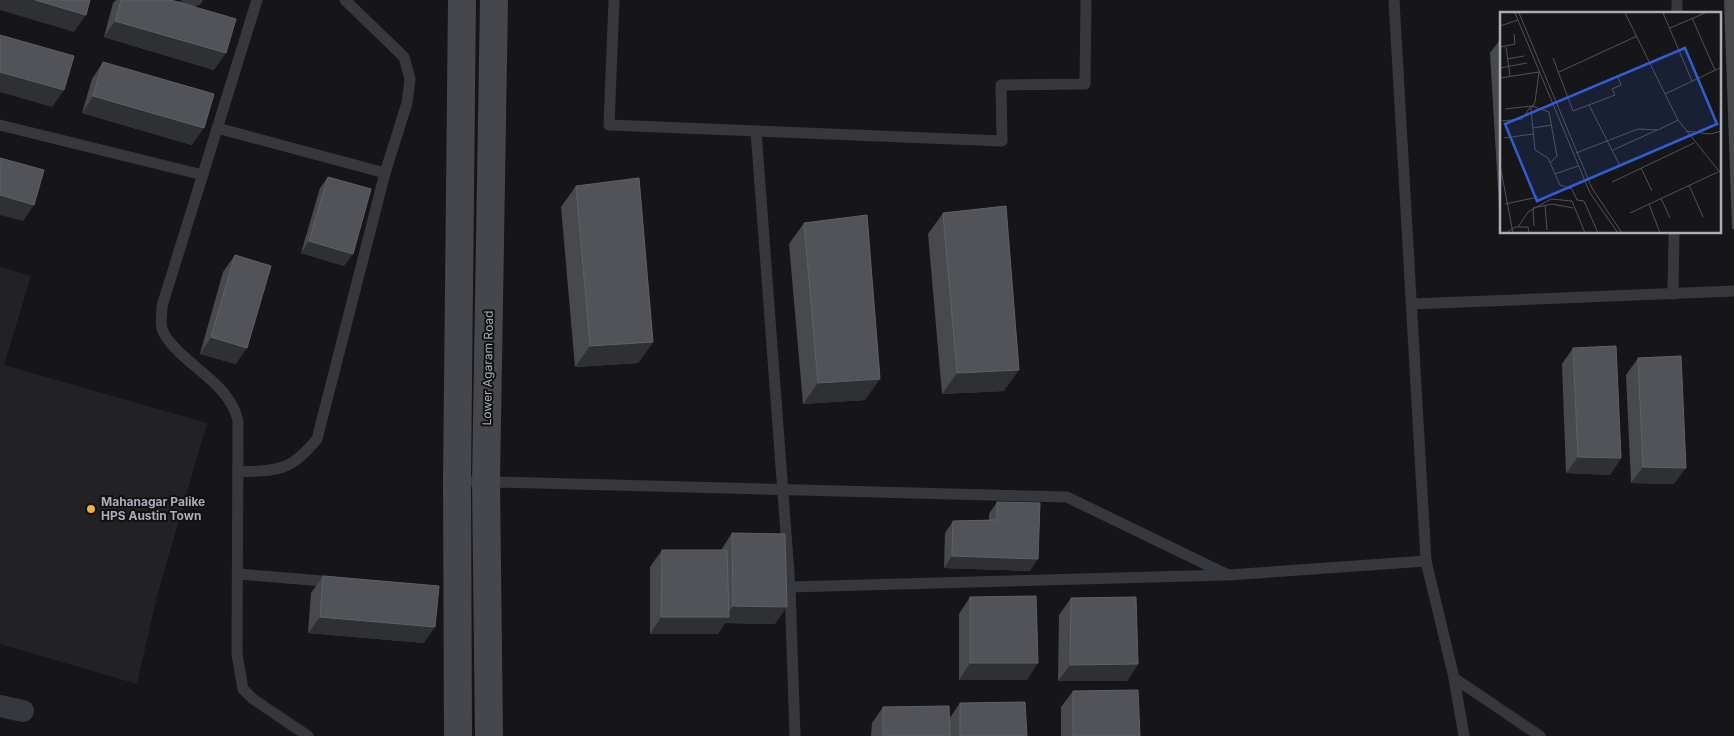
<svg xmlns="http://www.w3.org/2000/svg" width="1734" height="736" viewBox="0 0 1734 736" font-family="Inter,sans-serif">
  <style>
    .built { fill: #222225 }
    .lines { fill: none; stroke-linecap: round; stroke-linejoin: round }
    .service { stroke: #37383d; stroke-width: 11 }
    .minor { stroke: #37383d; stroke-width: 22 }
    .secondary { stroke: #45474d; stroke-width: 28 }
    .wall { fill: #47494d }
    .shaded-wall { fill: #2f3033 }
    .building { fill: #525359; stroke: #5f6168 }
    .poi-dot { fill: #f2b134; stroke: #111113; stroke-width: 2 }
    .labels { text-anchor: middle; stroke-width: 4; stroke-linejoin: round; paint-order: stroke }
    .street-label { font-size: 12px; fill: #a8adb8; stroke: #111113 }
    .poi-label { font-size: 12px; font-weight: bold; fill: #a8adb8; stroke: #111113; text-anchor: start }
    .inset-road { fill: none; stroke: #505258; stroke-width: 1 }
    .view { fill: #325cd3; fill-opacity: 0.15; stroke: #325cd3; stroke-width: 2.5 }
    .inset-edge { fill: none; stroke: #a8adb8; stroke-width: 2.5 }
  </style>
  <rect width="100%" height="100%" fill="#161618"/>
  <!-- built -->
  <path class="built" d="M0 267 31 276 4 365 207 423 157 596 137 684 0 644Z"/>
  <g class="lines">
    <!-- service -->
    <g class="service">
      <path d="M257 0 162 306C162 313 160 322 162 329 165 338 172 345 178 351 200 373 231 389 238 421L237 654 243 689 253 699 308 736"/>
      <path d="M614 0 609 125 1002 141 1001 85 1085 84 1086 0"/>
      <path d="M1394 0 1426 561 1454 678 1464 736"/>
      <path d="M173 10 197 0"/>
      <path d="M1677 14V0"/>
      <path d="M0 125 203 175"/>
      <path d="M217 128 385 173"/>
      <path d="M756 131 790 587 795 736"/>
      <path d="M1673 294 1674 232"/>
      <path d="M1412 304 1734 291"/>
      <path d="M238 472C279 470 290 472 317 439L385 173 407 103 410 79 404 57 345 0"/>
      <path d="M457 481 1067 497 1228 575 1426 561"/>
      <path d="M238 574 334 582"/>
      <path d="M790 587 1226 575"/>
      <path d="M1454 678 1540 736"/>
    </g>
    <!-- minor -->
    <path class="minor" d="M0 706 23 711"/>
    <!-- secondary -->
    <g class="secondary">
      <path d="M458 736 457 481 462 0"/>
      <path d="M489 736 486 482 494 0"/>
    </g>
  </g>
  <!-- wall -->
  <g class="wall">
    <path d="M116 0H171L214 70 104 37 113 3Z"/>
    <path d="M1724 0H1734V229H1732Z"/>
    <path d="M1502 37V207H1499L1490 53Z"/>
    <path d="M103 62 192 145 82 113 92 79Z"/>
    <path d="M328 177 344 266 301 253 320 188Z"/>
    <path d="M576 186 653 342 638 363 575 367 561 207Z"/>
    <path d="M943 213 1004 391 942 394 928 234Z"/>
    <path d="M804 223 865 400 803 404 789 244Z"/>
    <path d="M235 255 236 364 200 354 223 272Z"/>
    <path d="M1573 348 1621 458 1610 475 1566 473 1562 364Z"/>
    <path d="M1638 358 1674 484 1631 483 1626 375Z"/>
    <path d="M997 502 1030 571 944 568 945 533 953 521 989 520V514Z"/>
    <path d="M732 533 775 624 725 623 718 634H650V567L662 550H721Z"/>
    <path d="M323 576 424 643 308 633 311 593Z"/>
    <path d="M970 597 1027 680H959V614Z"/>
    <path d="M1071 598 1138 664 1127 681H1058L1059 615Z"/>
    <path d="M1073 691 1140 736H1061V707Z"/>
    <path d="M960 703 1027 736H871L872 723 883 707 949 719Z"/>
  </g>
  <!-- shaded-wall -->
  <g class="shaded-wall">
    <path d="M0 0H35L86 15 74 32 0 10Z"/>
    <path d="M115 21 226 53 214 70 104 37Z"/>
    <path d="M0 72 64 90 52 107 0 92Z"/>
    <path d="M93 96 204 128 192 145 82 113Z"/>
    <path d="M0 195 34 205 23 221 0 215Z"/>
    <path d="M309 241 353 254 344 266 301 253Z"/>
    <path d="M211 337 247 348 236 364 200 354Z"/>
    <path d="M653 342 638 363 575 367 590 346Z"/>
    <path d="M1019 370 1004 391 942 394 957 373Z"/>
    <path d="M880 379 865 400 803 404 818 383Z"/>
    <path d="M1578 457 1621 458 1610 475 1566 473Z"/>
    <path d="M1643 467 1686 468 1674 484 1631 483Z"/>
    <path d="M952 556 1038 559 1030 571 944 568Z"/>
    <path d="M733 606 787 607 775 624 725 623 718 634H650L661 617H725Z"/>
    <path d="M320 617 435 627 424 643 308 633Z"/>
    <path d="M970 663H1038L1027 680H959Z"/>
    <path d="M1138 664 1127 681H1058L1070 665Z"/>
  </g>
  <!-- building -->
  <g class="building">
    <path d="M35 0H90L86 15Z"/>
    <path d="M121 0H171L236 19 226 53 115 21Z"/>
    <path d="M0 35 74 56 64 90 0 72Z"/>
    <path d="M103 62 214 94 204 128 93 96Z"/>
    <path d="M0 158 44 170 34 205 0 195Z"/>
    <path d="M328 177 371 189 353 254 309 241Z"/>
    <path d="M639 178 653 342 590 346 576 186Z"/>
    <path d="M1006 206 1019 370 957 373 943 213Z"/>
    <path d="M867 215 880 379 818 383 804 223Z"/>
    <path d="M235 255 271 266 247 348 211 337Z"/>
    <path d="M1616 346 1621 458 1578 457 1573 348Z"/>
    <path d="M1681 356 1686 468 1643 467 1638 358Z"/>
    <path d="M997 502 1040 503 1038 559 952 556 953 521 997 520Z"/>
    <path d="M732 533 785 534 787 607 733 606Z"/>
    <path d="M662 550H727L729 617H661Z"/>
    <path d="M323 576 439 586 435 627 320 617Z"/>
    <path d="M1036 596 1038 663H970V597Z"/>
    <path d="M1136 597 1138 664 1070 665 1071 598Z"/>
    <path d="M1138 690 1140 736H1073V691Z"/>
    <path d="M1025 702 1027 736H960V703Z"/>
    <path d="M949 706 950 736H883V707Z"/>
  </g>
  <!-- markers -->
  <circle class="poi-dot" cx="91" cy="509" r="5"/>
  <g class="labels">
    <!-- street labels -->
    <g class="street-label">
      <text transform="translate(488 368) rotate(-89)" y="4">Lower Agaram Road</text>
    </g>
    <!-- poi labels -->
    <g class="poi-label">
      <text x="101" y="506">Mahanagar Palike<tspan x="101" dy="14">HPS Austin Town</tspan></text>
    </g>
  </g>
  <!-- overview -->
  <g transform="translate(1500 12)">
    <rect width="221" height="221" fill="#161618"/>
    <path class="inset-road" d="M15 1 90 181 118 221M19 1 92 176 122 221M125 1 178 108 222 163M163 1 192 69M192 6 215 58M0 14 18 8M170 16 205 1M0 35 15 32 14 22M6 35 10 64M53 46 73 99 115 83 112 77 121 73 117 63M7 47 24 44M0 56 27 51M59 60 137 24M0 66 39 60 35 90 31 97 35 138 48 146 60 173 72 177 77 188 84 189 98 221M165 82 222 55M89 93 120 154M5 97 32 94 49 100 57 144 50 151M2 109 22 107 31 94M33 116 52 113M186 119 210 122 222 119M4 126 33 122M113 138 157 118M76 141 138 117 158 118 178 108M0 153 13 221M141 156 152 179M55 162 78 154M112 170 194 131M189 173 203 205M161 186 170 206M5 192 38 185M149 192 160 221M45 193 47 218M130 201 218 160M34 214 33 196 52 192 73 196M18 215 28 200 51 187 72 189 85 221M6 221 15 215H28L29 221"/>
    <path class="view" d="M185 36 217 112 37 189 5 112Z"/>
    <rect width="221" height="221" class="inset-edge"/>
  </g>
</svg>
